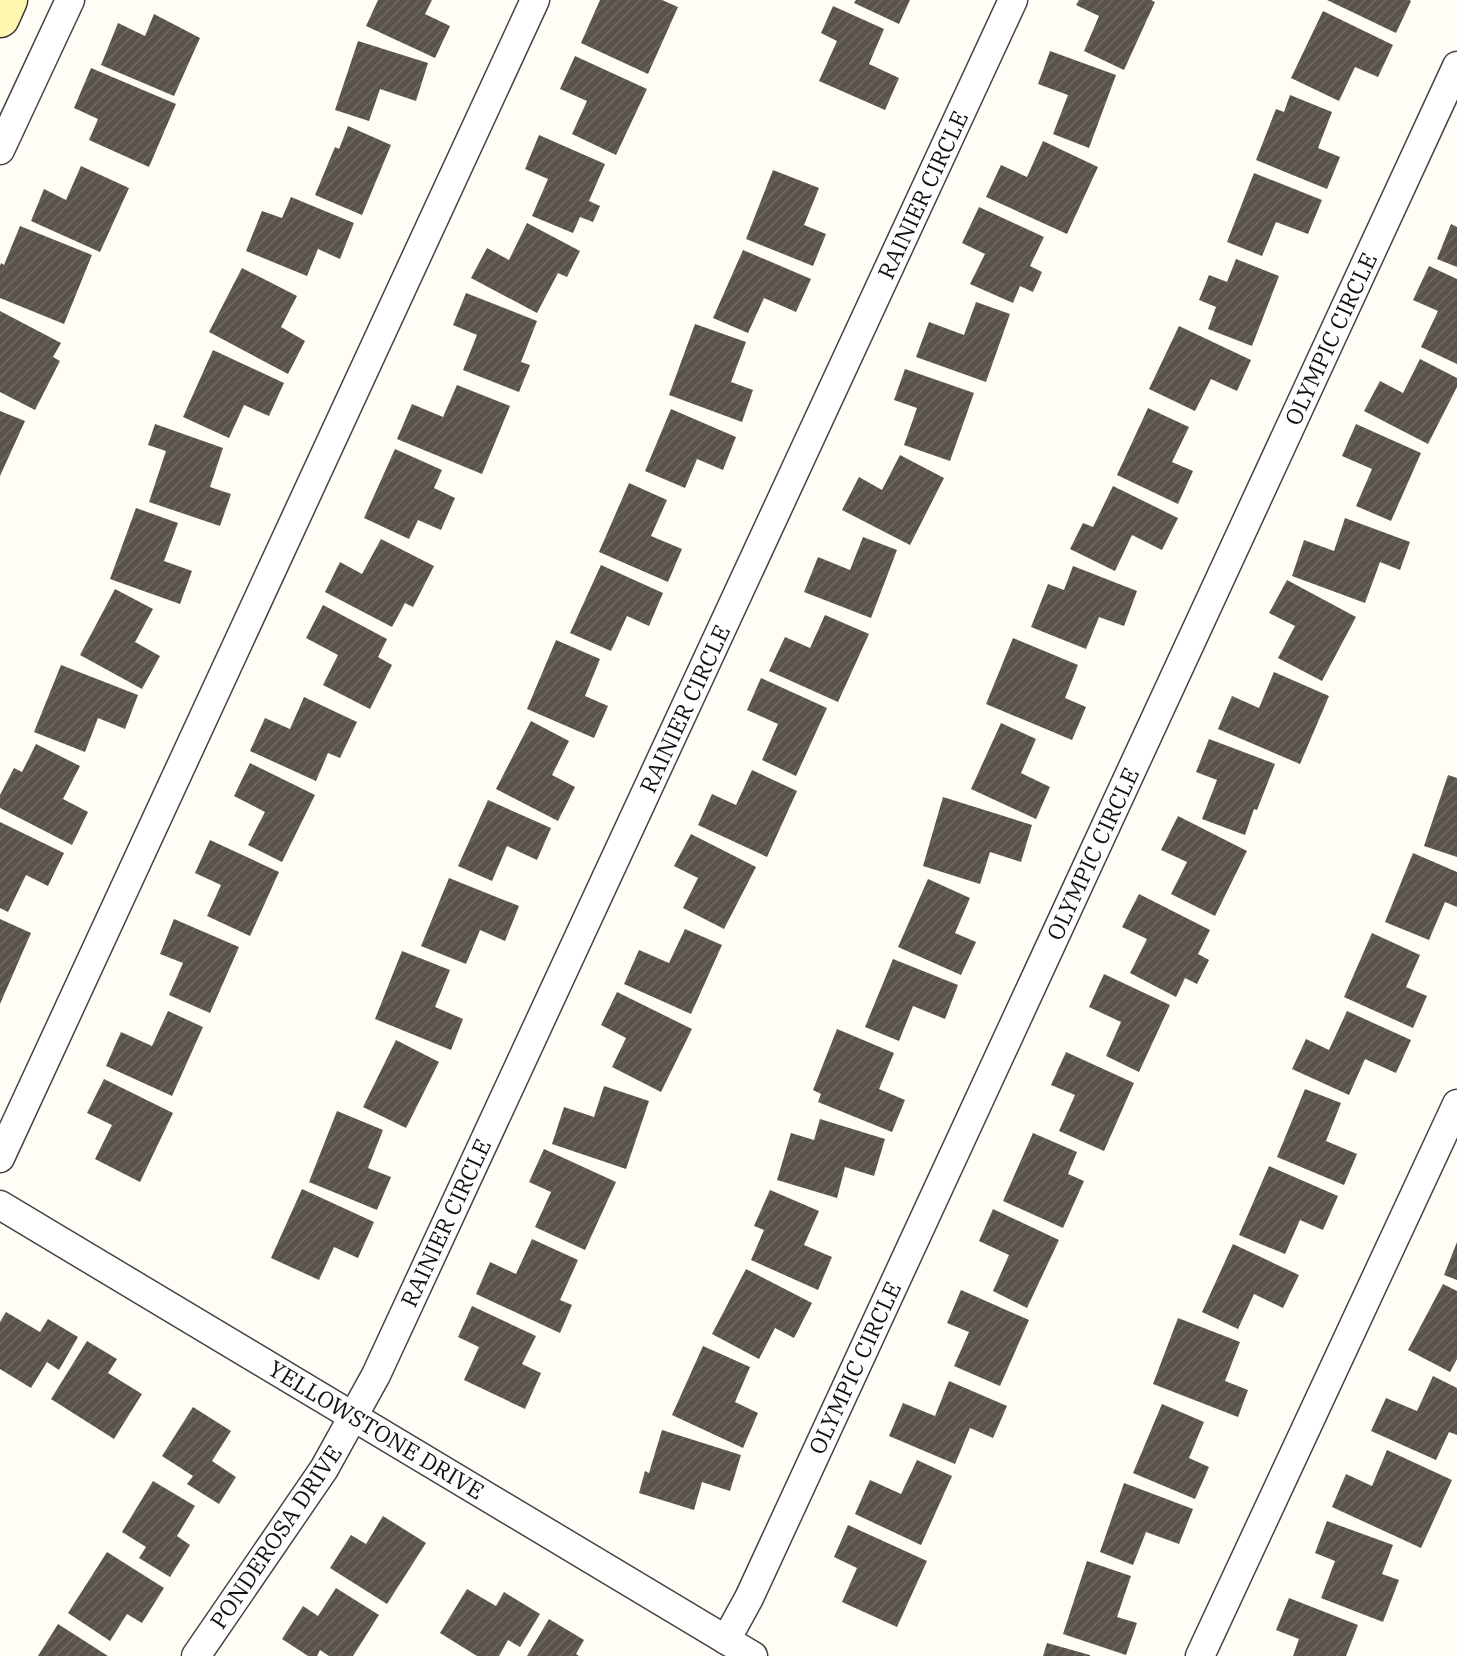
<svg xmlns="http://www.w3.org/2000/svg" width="1457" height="1656" viewBox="0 0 1457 1656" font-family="'IBM Plex Serif',serif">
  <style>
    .building { fill: url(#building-hatch) }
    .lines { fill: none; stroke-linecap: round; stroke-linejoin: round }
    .street-casing { stroke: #444; stroke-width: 31 }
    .secondary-casing { stroke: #333; stroke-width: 41 }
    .street { stroke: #fff; stroke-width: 28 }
    .secondary { stroke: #fff6b0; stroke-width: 38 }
    .labels { text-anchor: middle; stroke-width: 7; stroke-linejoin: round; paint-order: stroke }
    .street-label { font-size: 23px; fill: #111; stroke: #fff }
  </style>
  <defs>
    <pattern id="building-hatch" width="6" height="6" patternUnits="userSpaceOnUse" patternTransform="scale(1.75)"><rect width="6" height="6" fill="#5a524d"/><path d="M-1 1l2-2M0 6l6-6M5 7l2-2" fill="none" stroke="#6d6662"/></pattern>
  </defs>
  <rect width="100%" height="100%" fill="#fffdf5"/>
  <!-- building -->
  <g class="building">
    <path d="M378 0H432L425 14 450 26 435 58 366 26Z"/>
    <path d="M600 0H662L678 7 648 74 581 43Z"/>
    <path d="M856 0H910L899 24 854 3Z"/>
    <path d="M1079 0H1151L1155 2 1124 70 1084 51 1099 16 1076 5Z"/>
    <path d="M1327 0H1409L1411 1 1396 33Z"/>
    <path d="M833 6 884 29 869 64 899 78 885 110 819 81 837 41 821 33Z"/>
    <path d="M1323 11 1393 45 1378 77 1355 67 1339 101 1291 78Z"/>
    <path d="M154 14 200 38 174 96 101 65 118 23 145 36Z"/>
    <path d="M358 41 428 63 416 101 380 89 369 121 335 110Z"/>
    <path d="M1050 51 1116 75 1089 148 1053 134 1068 95 1038 84Z"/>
    <path d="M575 56 647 89 616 155 572 134 587 101 560 89Z"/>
    <path d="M91 68 176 104 149 167 89 140 98 119 74 108Z"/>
    <path d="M1290 95 1332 112 1318 148 1340 157 1327 189 1256 160 1276 109 1284 112Z"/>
    <path d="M348 126 391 145 362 215 315 195 335 147 339 149Z"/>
    <path d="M539 135 605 164 589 201 600 206 593 222 580 217 573 233 532 216 548 179 525 169Z"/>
    <path d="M1043 141 1098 167 1067 234 986 197 1001 165 1027 177Z"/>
    <path d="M81 166 129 188 100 252 31 221 44 189 66 200Z"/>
    <path d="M773 170 819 188 804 225 826 234 813 266 746 239Z"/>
    <path d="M1254 173 1322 200 1308 234 1276 222 1262 256 1227 242Z"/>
    <path d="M291 197 354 223 340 259 318 249 307 276 246 251 262 211 282 218Z"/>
    <path d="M979 207 1044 237 1030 266 1042 272 1033 292 1020 286 1013 303 970 284 985 254 962 243Z"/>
    <path d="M527 223 580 251 567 277 558 273 537 313 471 278 487 248 509 260Z"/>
    <path d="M1451 224 1457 227V267L1437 259Z"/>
    <path d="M20 226 92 255 64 324 0 298V266L1 263 4 265Z"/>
    <path d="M743 250 811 279 796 312 764 298 748 333 713 318Z"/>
    <path d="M1236 259 1279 276 1252 346 1208 329 1216 307 1199 300 1209 275 1227 282Z"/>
    <path d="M1429 266 1457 279V364L1421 347 1438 311 1413 300Z"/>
    <path d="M242 268 297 296 281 327 305 341 288 374 209 332Z"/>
    <path d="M466 293 537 321 521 362 530 365 519 392 463 370 477 335 453 325Z"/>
    <path d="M976 302 1010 314 986 382 916 357 929 322 964 335Z"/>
    <path d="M0 311 61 343 53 357 60 361 35 410 0 392Z"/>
    <path d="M695 324 746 342 731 382 753 390 742 422 669 395Z"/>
    <path d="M1179 326 1251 360 1237 391 1211 379 1195 411 1149 389Z"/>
    <path d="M213 350 284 383 269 416 244 405 229 438 183 417Z"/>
    <path d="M1420 359 1457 378V387L1428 444 1364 411 1380 381 1403 393Z"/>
    <path d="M905 369 974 393 950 461 904 445 917 408 894 400Z"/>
    <path d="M457 385 510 406 482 474 397 439 412 404 443 417Z"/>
    <path d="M1148 408 1189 427 1172 462 1193 471 1178 504 1117 475Z"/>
    <path d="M671 409 736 437 723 470 697 459 685 488 645 471Z"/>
    <path d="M0 411 25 421 0 476Z"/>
    <path d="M155 424 223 448 210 487 231 494 220 526 149 502 166 451 148 445Z"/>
    <path d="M1356 424 1421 453 1391 521 1356 506 1372 469 1342 456Z"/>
    <path d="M395 449 442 470 434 488 455 498 441 530 418 520 409 539 364 518Z"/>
    <path d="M900 455 944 478 910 545 842 510 859 477 882 490Z"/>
    <path d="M629 483 667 500 651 536 682 549 668 582 599 552Z"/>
    <path d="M1113 486 1178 518 1162 550 1132 535 1115 571 1070 549 1083 523 1093 527Z"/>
    <path d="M136 508 178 523 164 561 192 571 180 604 110 579Z"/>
    <path d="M1345 518 1410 542 1400 570 1380 562 1365 603 1292 576 1304 540 1334 551Z"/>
    <path d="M863 537 897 550 871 618 804 592 818 557 850 570Z"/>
    <path d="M381 539 434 566 413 607 405 603 392 627 325 592 340 562 362 574Z"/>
    <path d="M601 565 663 593 649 626 627 616 611 651 570 633Z"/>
    <path d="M1073 566 1137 591 1124 626 1099 617 1086 649 1031 627 1048 584 1064 590Z"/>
    <path d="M1287 580 1356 617 1322 681 1278 658 1295 626 1269 613Z"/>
    <path d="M115 589 153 609 135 642 160 656 142 689 80 655Z"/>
    <path d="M323 605 387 639 378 657 392 665 370 709 323 685 338 655 306 638Z"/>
    <path d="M825 615 869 634 838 702 769 671 785 637 810 648Z"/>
    <path d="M1013 638 1078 665 1065 698 1086 707 1072 740 986 704Z"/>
    <path d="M556 640 600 659 585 696 608 706 594 738 527 709Z"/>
    <path d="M61 665 138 695 125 729 98 718 85 752 34 732Z"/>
    <path d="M1274 672 1329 696 1300 764 1218 729 1232 696 1259 708Z"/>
    <path d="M761 678 827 708 796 776 762 760 778 724 747 710Z"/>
    <path d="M304 697 357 722 340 758 328 753 316 781 250 751 265 718 290 729Z"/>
    <path d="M531 721 569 741 552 775 575 787 558 821 496 789Z"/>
    <path d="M1001 723 1036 739 1021 773 1050 787 1036 819 971 789Z"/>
    <path d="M1209 739 1275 764 1257 810 1254 809 1245 835 1202 819 1217 780 1196 772Z"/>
    <path d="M36 744 80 766 63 799 88 812 72 845 0 808V795L14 768 22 772Z"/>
    <path d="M250 763 315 795 282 862 248 845 265 812 234 796Z"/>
    <path d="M752 770 797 791 767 857 698 825 712 794 736 805Z"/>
    <path d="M1448 775 1457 778V857L1424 846Z"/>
    <path d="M943 797 1032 825 1021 862 990 852 980 884 923 866Z"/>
    <path d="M488 800 551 828 537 860 507 846 492 881 458 866Z"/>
    <path d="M1178 816 1247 851 1215 916 1171 894 1187 862 1161 850Z"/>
    <path d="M0 822 64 853 48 886 26 875 8 912 0 908Z"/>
    <path d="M691 834 756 867 724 929 683 908 698 878 674 866Z"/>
    <path d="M210 840 279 872 250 936 207 916 221 885 195 873Z"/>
    <path d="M1413 853 1457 872V907L1445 902 1429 940 1385 922Z"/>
    <path d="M449 878 519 906 505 941 480 930 466 964 421 946Z"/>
    <path d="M928 879 970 898 955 933 976 942 961 975 898 947Z"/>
    <path d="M1139 894 1210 930 1198 954 1209 960 1197 984 1185 978 1176 997 1130 973 1147 939 1122 927Z"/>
    <path d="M0 919 31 933 0 1004Z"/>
    <path d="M174 919 239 947 210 1013 169 995 183 963 160 954Z"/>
    <path d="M685 929 722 945 691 1014 624 984 639 950 669 963Z"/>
    <path d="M1372 933 1420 955 1406 987 1427 996 1413 1028 1344 997Z"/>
    <path d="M402 951 450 970 435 1007 463 1019 451 1050 375 1019Z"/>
    <path d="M893 959 958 985 945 1019 913 1006 899 1041 865 1027Z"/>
    <path d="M1104 974 1170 1005 1139 1072 1106 1056 1121 1022 1089 1007Z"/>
    <path d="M617 992 692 1029 661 1092 612 1067 626 1038 601 1025Z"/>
    <path d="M168 1011 203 1027 172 1096 106 1066 121 1032 152 1046Z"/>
    <path d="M1347 1011 1411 1040 1396 1073 1365 1059 1349 1095 1292 1069 1306 1039 1329 1050Z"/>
    <path d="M837 1029 894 1053 879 1089 905 1100 892 1132 818 1102 821 1094 813 1090Z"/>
    <path d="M396 1040 439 1062 406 1128 363 1107Z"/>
    <path d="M1066 1052 1134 1083 1104 1151 1059 1131 1075 1095 1051 1085Z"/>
    <path d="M104 1079 173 1113 140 1182 95 1159 112 1125 87 1113Z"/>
    <path d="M604 1086 649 1101 626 1169 552 1144 564 1107 594 1117Z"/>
    <path d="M1305 1089 1341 1103 1326 1141 1357 1154 1344 1185 1277 1157Z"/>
    <path d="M337 1111 383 1130 368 1168 391 1177 377 1210 309 1182Z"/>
    <path d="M820 1119 885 1139 874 1176 845 1167 837 1198 777 1180 791 1133 814 1140Z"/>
    <path d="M1033 1133 1077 1152 1068 1174 1084 1181 1063 1228 1003 1201Z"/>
    <path d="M544 1149 616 1182 585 1250 535 1227 551 1192 529 1182Z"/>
    <path d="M1269 1166 1338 1196 1323 1230 1300 1220 1285 1254 1239 1235Z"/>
    <path d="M302 1189 374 1222 358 1258 334 1247 319 1280 271 1258Z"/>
    <path d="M770 1190 819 1211 804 1245 832 1257 818 1290 751 1260 764 1230 754 1226Z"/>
    <path d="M993 1209 1059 1240 1027 1308 993 1291 1009 1255 979 1241Z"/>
    <path d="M532 1239 578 1260 560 1300 572 1305 560 1333 476 1294 490 1262 516 1274Z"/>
    <path d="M1457 1242V1280L1444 1275Z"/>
    <path d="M1233 1244 1299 1275 1283 1308 1254 1294 1238 1329 1202 1312Z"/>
    <path d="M746 1269 812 1303 794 1338 775 1328 759 1359 712 1334Z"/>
    <path d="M1443 1284 1457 1291V1359L1450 1372 1408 1350Z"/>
    <path d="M961 1290 1029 1320 1000 1386 954 1366 969 1332 947 1323Z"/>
    <path d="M472 1306 536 1336 522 1364 541 1373 525 1409 464 1380 479 1347 458 1337Z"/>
    <path d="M6 1312 40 1332 48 1319 78 1337 59 1370 47 1362 31 1388 0 1369V1322Z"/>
    <path d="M1178 1318 1240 1342 1225 1381 1248 1390 1238 1417 1153 1384Z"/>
    <path d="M87 1341 117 1359 108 1373 142 1394 114 1439 51 1399Z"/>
    <path d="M703 1346 750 1367 735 1402 758 1413 743 1448 672 1415Z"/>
    <path d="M1433 1376 1457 1388V1435L1449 1432 1436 1460 1371 1431 1386 1398 1417 1411Z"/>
    <path d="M949 1381 1007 1406 993 1438 970 1428 955 1464 889 1436 903 1403 935 1416Z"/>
    <path d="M1162 1404 1204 1422 1189 1458 1209 1467 1195 1499 1133 1473Z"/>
    <path d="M193 1407 231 1431 212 1461 236 1477 219 1504 187 1484 193 1476 162 1456Z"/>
    <path d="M662 1430 741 1455 730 1491 702 1482 694 1510 639 1493 645 1471 649 1473Z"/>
    <path d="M1387 1450 1452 1480 1421 1548 1332 1507 1346 1474 1372 1486Z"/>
    <path d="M917 1460 952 1476 921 1545 855 1514 870 1480 901 1494Z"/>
    <path d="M153 1481 195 1506 177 1536 190 1545 170 1577 139 1558 146 1547 122 1532Z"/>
    <path d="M1124 1483 1193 1509 1179 1544 1146 1532 1133 1565 1100 1552Z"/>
    <path d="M383 1516 426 1543 387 1604 330 1568 351 1535 366 1544Z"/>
    <path d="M1327 1521 1393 1545 1382 1574 1399 1580 1383 1622 1321 1598 1335 1561 1315 1553Z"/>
    <path d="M848 1525 927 1561 897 1627 842 1602 857 1568 834 1557Z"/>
    <path d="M107 1552 164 1588 142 1623 127 1614 110 1641 68 1613Z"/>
    <path d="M1087 1561 1131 1576 1117 1617 1137 1623 1126 1655 1063 1634Z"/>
    <path d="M336 1588 379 1615 353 1656H329L320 1650 317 1656H308L282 1639 303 1606 318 1616Z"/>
    <path d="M467 1589 496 1606 504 1592 540 1614 520 1647 508 1640 499 1656H477L440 1633Z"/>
    <path d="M1289 1598 1358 1625 1346 1656H1293L1299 1639 1276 1630Z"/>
    <path d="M549 1619 584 1640 576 1654 579 1656H527Z"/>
    <path d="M58 1624 108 1656H38Z"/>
    <path d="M1047 1643 1090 1655V1656H1043Z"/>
  </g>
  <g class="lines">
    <defs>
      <g id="street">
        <path d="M0 150 70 0"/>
        <path d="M0 1158 535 0"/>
        <path d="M0 1205 753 1656"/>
        <path d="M726 1640 749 1598 1457 66"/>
        <path d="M196 1656 324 1469 376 1375 1013 0"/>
        <path d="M1200 1656 1457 1104"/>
      </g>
      <path id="secondary" d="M0 18 8 0"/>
    </defs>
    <!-- street casing -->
    <use href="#street" class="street-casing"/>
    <!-- secondary casing -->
    <use href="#secondary" class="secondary-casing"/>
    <!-- street -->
    <use href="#street" class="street"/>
    <!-- secondary -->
    <use href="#secondary" class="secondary"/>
  </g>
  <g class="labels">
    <!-- street labels -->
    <g class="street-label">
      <text transform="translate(923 195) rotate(-65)" y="8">RAINIER CIRCLE</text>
      <text transform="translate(1331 339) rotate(-65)" y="8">OLYMPIC CIRCLE</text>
      <text transform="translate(685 709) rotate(-65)" y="8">RAINIER CIRCLE</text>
      <text transform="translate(1093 854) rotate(-65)" y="8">OLYMPIC CIRCLE</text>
      <text transform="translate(446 1223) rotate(-65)" y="8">RAINIER CIRCLE</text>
      <text transform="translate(855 1368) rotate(-65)" y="8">OLYMPIC CIRCLE</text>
      <text transform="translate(376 1430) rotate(31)" y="8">YELLOWSTONE DRIVE</text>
      <text transform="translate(276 1537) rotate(-56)" y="8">PONDEROSA DRIVE</text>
    </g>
  </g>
</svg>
